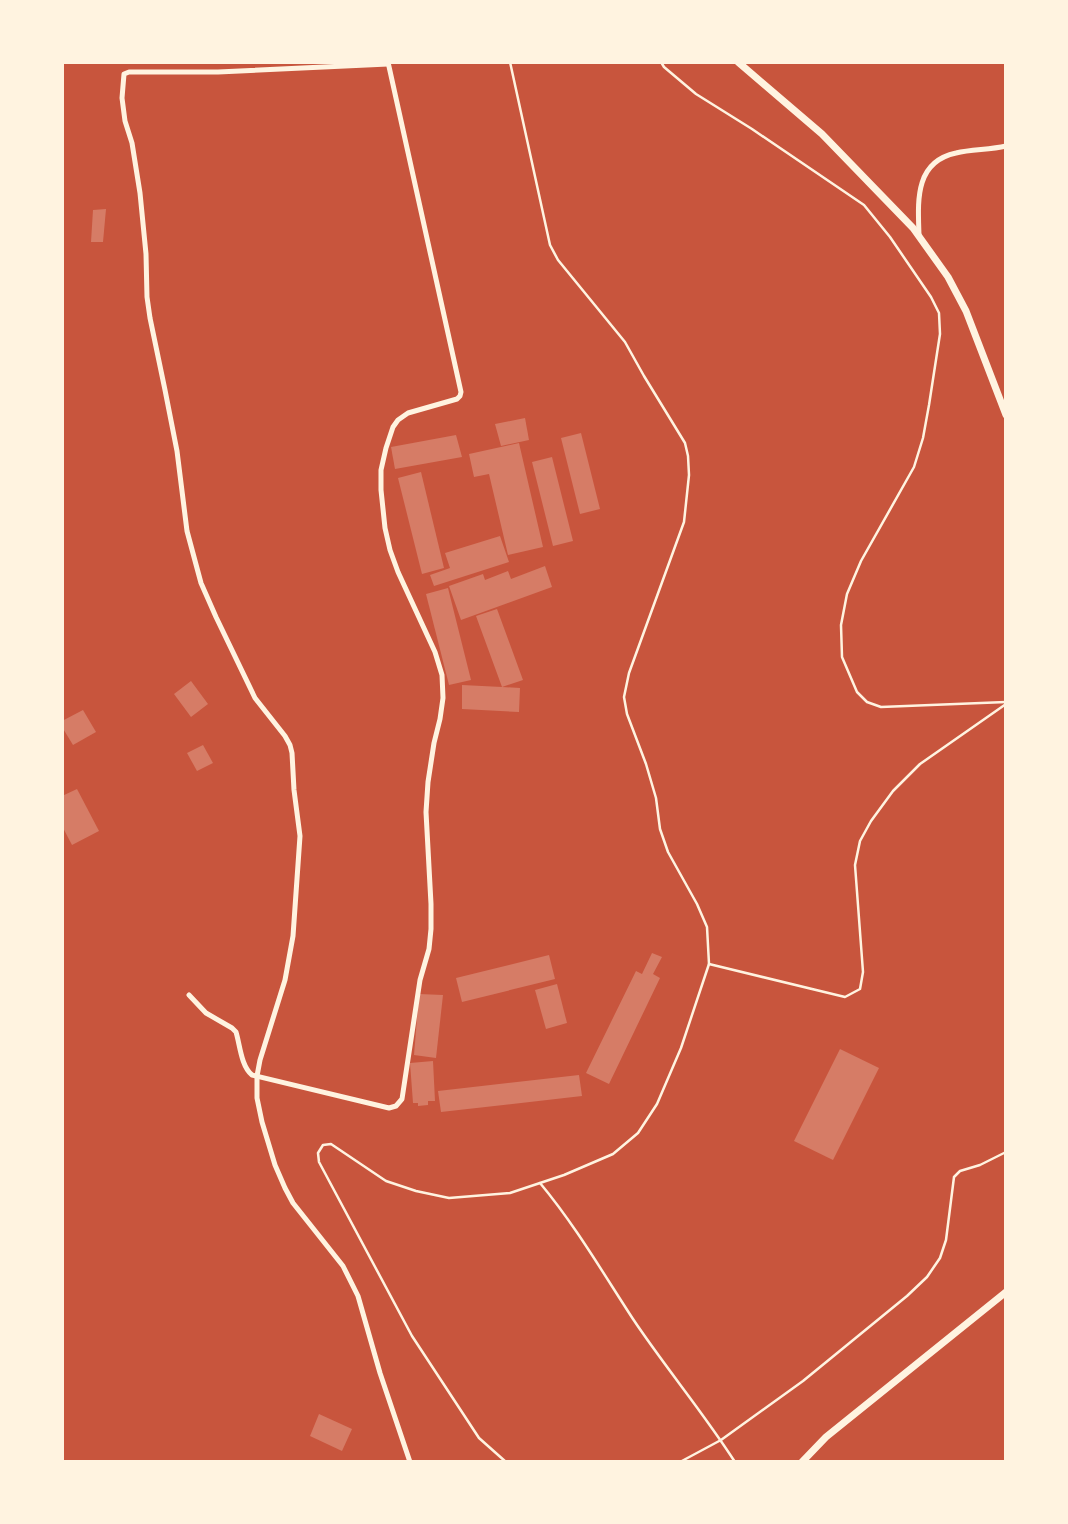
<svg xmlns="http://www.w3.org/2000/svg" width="1068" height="1524" viewBox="0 0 1068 1524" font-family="'Open Sans',sans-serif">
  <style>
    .building { fill: #d67c66 }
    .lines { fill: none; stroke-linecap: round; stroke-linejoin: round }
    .service { stroke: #fff3e0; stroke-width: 2.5 }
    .minor { stroke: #fff3e0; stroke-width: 5 }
    .tertiary { stroke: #fff3e0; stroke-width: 7 }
  </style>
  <rect width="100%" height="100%" fill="#c8553d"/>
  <!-- building -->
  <g class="building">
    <path d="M106 209 103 242H91L93 210Z"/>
    <path d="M525 418 529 440 501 446 495 424Z"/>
    <path d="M581 433 600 509 580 514 561 438Z"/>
    <path d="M456 435 462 457 395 469 391 447Z"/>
    <path d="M519 443 543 547 508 555 489 474 474 477 469 454Z"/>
    <path d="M552 457 573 541 553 546 532 462Z"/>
    <path d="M421 472 444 568 422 574 398 478Z"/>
    <path d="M500 536 509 562 434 586 430 575 450 568 445 553Z"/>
    <path d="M545 566 552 587 461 620 449 586 483 574 485 580 508 571 511 579Z"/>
    <path d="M448 588 471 680 449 685 426 594Z"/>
    <path d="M497 609 523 680 502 687 520 688 519 712 462 709V685L502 687 476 616Z"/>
    <path d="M191 681 208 704 191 717 174 694Z"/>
    <path d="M83 710 96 732 73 745 62 727V721Z"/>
    <path d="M203 745 213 763 197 771 187 753Z"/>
    <path d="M77 789 99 831 72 845 62 826V796Z"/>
    <path d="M652 953 662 957 653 974 660 978 609 1084 586 1073 636 971 642 974Z"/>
    <path d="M549 955 555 979 462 1002 456 978Z"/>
    <path d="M557 984 567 1023 546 1029 535 990Z"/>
    <path d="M419 994 443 995 436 1058 414 1055Z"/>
    <path d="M840 1049 879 1068 833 1160 794 1141Z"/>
    <path d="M433 1061 435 1101H428V1105L418 1106V1103H413L410 1063Z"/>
    <path d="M579 1075 582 1096 441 1112 438 1091Z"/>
    <path d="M319 1414 352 1429 342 1451 310 1436Z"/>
  </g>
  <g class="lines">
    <!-- service -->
    <g class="service">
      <path d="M661 62 664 67 696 94 752 129 864 205 890 237 931 297 939 313 940 334 929 405 923 438 914 467 861 561 847 594 841 625 842 657 857 692 867 702 881 707 1006 702"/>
      <path d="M709 964 845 997 860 989 863 972 855 865 860 841 871 821 893 791 920 764 1006 704"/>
      <path d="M540 1183C575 1225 603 1273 633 1319 665 1367 703 1412 735 1462"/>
      <path d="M506 1462 479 1438 412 1336 319 1162 318 1153 323 1145 331 1144 386 1181 416 1191 449 1198 510 1193 564 1175 613 1154 638 1133 657 1104 681 1048 709 964 707 927 697 904 668 852 660 829 656 798 646 764 627 714 624 697 629 673 684 522 689 475 688 456 685 443 644 376 625 342 558 260 550 245 510 62"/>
      <path d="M680 1462 721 1440 803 1381 907 1296 927 1277 940 1258 946 1240 954 1177 960 1171 980 1165 1006 1152"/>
    </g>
    <!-- minor -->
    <g class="minor">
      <path d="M388 64 218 72H129L124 74 122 98 125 121 132 143 140 193 146 254 147 297 150 318 165 390 177 451 187 531 201 583 216 617 255 698 285 736 290 745 292 753 294 790 300 836 293 936 285 980 260 1060 257 1076V1098L262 1122 275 1165 285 1188 293 1203 343 1266 358 1296 380 1373 410 1462"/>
      <path d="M919 235C918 202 914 162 956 153 972 149 989 150 1006 146"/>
      <path d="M189 995 206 1013 232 1028 236 1032C240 1045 241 1066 252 1075L389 1108 396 1106 402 1099 420 980 429 949 431 929V904L426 812 428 782 434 743 440 719 443 698 442 675 435 652 398 572 390 550 385 528 381 490V470L386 448 393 427 398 420 408 413 457 399 460 396 461 392 388 62"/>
    </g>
    <!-- tertiary -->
    <g class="tertiary">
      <path d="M738 62 822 134 913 228 948 277 966 311 1006 415"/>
      <path d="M802 1462 826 1437 1006 1292"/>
    </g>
  </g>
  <!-- border -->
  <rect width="1068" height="1524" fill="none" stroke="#fff3e0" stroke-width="128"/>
</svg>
